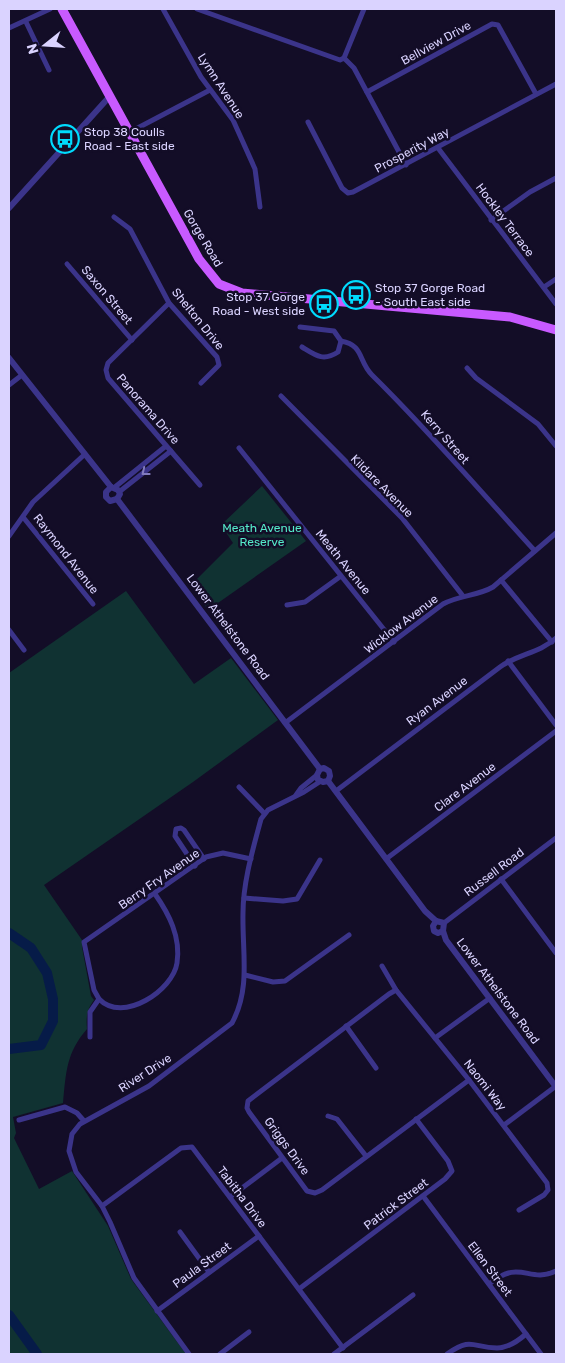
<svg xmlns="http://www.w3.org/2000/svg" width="565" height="1363" viewBox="0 0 565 1363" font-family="Rubik,sans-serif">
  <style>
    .green { fill: #103232 }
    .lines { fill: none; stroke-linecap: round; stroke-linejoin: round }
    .river { stroke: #061b48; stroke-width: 10 }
    .minor { stroke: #3b348a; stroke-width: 5 }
    .tertiary { stroke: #3b348a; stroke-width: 6 }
    .primary { stroke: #c85aff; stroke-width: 9 }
    .oneway { stroke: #837cbf }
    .labels { text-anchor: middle; stroke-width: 5; stroke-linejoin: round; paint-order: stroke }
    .street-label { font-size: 12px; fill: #dad3ff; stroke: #130d27 }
    .poi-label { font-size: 12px; fill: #dad3ff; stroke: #130d27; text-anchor: start }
    .park-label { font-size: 12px; fill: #55eaca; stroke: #130d27 }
  </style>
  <rect width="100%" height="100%" fill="#130d27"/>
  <!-- green -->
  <g class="green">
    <path d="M262 486 306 541 208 610 191 585 233 543 221 525Z"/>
    <path d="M126 591 194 684 231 658 278 720 193 782 44 885 82 940V947L91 996 94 1000C87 1009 86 1017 87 1029 66 1053 66 1073 63 1103L13 1117 16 1133 14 1138 39 1189 72 1171 108 1226 131 1279 186 1354H9V673Z"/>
  </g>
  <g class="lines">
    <!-- river -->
    <g class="river">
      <path d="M9 933 31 948 47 973 53 999V1021L41 1045 9 1049"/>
      <path d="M9 1315 37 1354"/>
    </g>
    <!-- minor -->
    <g class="minor">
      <path d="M163 9 201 77 233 120 255 169 260 207"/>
      <path d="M197 9 340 60 344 58 354 68 406 165"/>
      <path d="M26 22 49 70"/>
      <path d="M9 28 50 9"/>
      <path d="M344 58 364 9"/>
      <path d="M367 92 492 24 498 25 536 94"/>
      <path d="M308 122 342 188 348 193 353 192 556 84"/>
      <path d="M130 132 210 90"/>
      <path d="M438 148 556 304"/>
      <path d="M114 217 130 229 169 303 217 357 219 365 201 383"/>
      <path d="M491 220 530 192 556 178"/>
      <path d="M67 264 132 340"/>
      <path d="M544 287 556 279"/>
      <path d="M169 303 108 363 106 370 108 378 200 485"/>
      <path d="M300 327 334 331 341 341"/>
      <path d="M302 347C315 355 323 362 338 352L341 341C364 345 358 361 372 375 429 431 481 492 535 551"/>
      <path d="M467 368 476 378 538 424 556 446"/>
      <path d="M9 385 22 375"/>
      <path d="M281 396 402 518 463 596"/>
      <path d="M239 448 394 642"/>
      <path d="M115 487 166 446"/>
      <path d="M119 492 171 451"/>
      <path d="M23 517 93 604"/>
      <path d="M9 536 33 502 85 454"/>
      <path d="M501 580 552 642"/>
      <path d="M287 605 305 602 341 576"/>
      <path d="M9 630 24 650"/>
      <path d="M508 661 556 725"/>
      <path d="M285 723 443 604C459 595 478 596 493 587L556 533"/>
      <path d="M239 787 264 813"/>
      <path d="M336 791 500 667C520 653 538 654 556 638"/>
      <path d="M296 795 301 788 317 775"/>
      <path d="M386 859 556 731"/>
      <path d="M195 866 175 836 176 829 181 828 184 830 204 859"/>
      <path d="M501 879 556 953"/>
      <path d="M244 898 283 901 297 899 320 860"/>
      <path d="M444 923 556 838"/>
      <path d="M382 966 396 990 469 1080 547 1183 548 1190 544 1195 519 1210"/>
      <path d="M245 975 273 982 285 981 349 935"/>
      <path d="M396 990 389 994 248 1101 247 1108 249 1112 307 1191 315 1193 322 1190 469 1080"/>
      <path d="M99 999C123 1024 173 990 177 963 181 937 169 914 155 894"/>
      <path d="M346 1026 376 1068"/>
      <path d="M90 1037V1012L99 999 94 990 84 942 206 857 223 853 251 859"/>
      <path d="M435 1038 490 998"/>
      <path d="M328 1116 337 1119 366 1156"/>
      <path d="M19 1120 65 1107 77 1113 84 1121"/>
      <path d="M504 1125 556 1086"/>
      <path d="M423 1196 541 1354"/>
      <path d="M230 1197 282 1158"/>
      <path d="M102 1206 181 1148 192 1147 343 1348"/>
      <path d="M180 1232 209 1272"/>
      <path d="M489 1284C521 1258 528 1284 556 1271"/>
      <path d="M299 1289 445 1179 452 1171 448 1161 416 1119"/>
      <path d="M157 1311 259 1236"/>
      <path d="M189 1354 134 1278 110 1222 102 1206 76 1172 69 1151 72 1134 80 1124 149 1086 232 1023C251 988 242 952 243 913 243 882 253 849 261 819L268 810 304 792 321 781"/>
      <path d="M220 1354 249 1332"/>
      <path d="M334 1354 413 1295"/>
      <path d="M447 1354C472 1336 473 1348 497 1348 508 1348 518 1341 526 1334"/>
    </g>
    <!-- tertiary -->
    <g class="tertiary">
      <path d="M9 208 110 96"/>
      <path d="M9 358 111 487"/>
      <path d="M111 487 106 492V497L110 501 117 499"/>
      <path d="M111 487 118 490 120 494 117 499"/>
      <path d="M117 499 320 769"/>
      <path d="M320 769 317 775 318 780 323 782 328 781"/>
      <path d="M320 769 324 768 329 771 330 776 328 781"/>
      <path d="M328 781 425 911 436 921"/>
      <path d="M436 921 433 926 434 931 438 933 443 931"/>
      <path d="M436 921 444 923 443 931"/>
      <path d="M443 931 446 940 556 1087"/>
    </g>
    <!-- primary -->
    <path class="primary" d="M62 9 199 259 219 284 242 293 510 317 556 330"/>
  </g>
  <!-- one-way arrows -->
  <defs><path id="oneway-chevron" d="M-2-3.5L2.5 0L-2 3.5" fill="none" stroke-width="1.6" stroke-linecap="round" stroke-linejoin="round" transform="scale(1.25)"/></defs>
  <use class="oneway" href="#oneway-chevron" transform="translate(145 472) rotate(142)"/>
  <!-- icons -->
  <defs>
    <symbol id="bus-ring" viewBox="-11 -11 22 22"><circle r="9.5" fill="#130d27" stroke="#00dbfe" stroke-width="1.5"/><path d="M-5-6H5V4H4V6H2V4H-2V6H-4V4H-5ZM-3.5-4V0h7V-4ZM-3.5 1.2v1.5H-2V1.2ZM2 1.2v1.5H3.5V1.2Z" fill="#00dbfe"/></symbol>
  </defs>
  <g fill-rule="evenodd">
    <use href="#bus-ring" x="49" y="123" width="32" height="32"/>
    <use href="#bus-ring" x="340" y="279" width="32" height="32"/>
    <use href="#bus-ring" x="308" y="288" width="32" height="32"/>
  </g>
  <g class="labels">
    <!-- street labels -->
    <g class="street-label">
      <text transform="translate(436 43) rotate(-29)" y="4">Bellview Drive</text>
      <text transform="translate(221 86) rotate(57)" y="4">Lymn Avenue</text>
      <text transform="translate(412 150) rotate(-28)" y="4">Prosperity Way</text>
      <text transform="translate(505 220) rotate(53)" y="4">Hockley Terrace</text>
      <text transform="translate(203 238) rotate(59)" y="4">Gorge Road</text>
      <text transform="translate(107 295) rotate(50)" y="4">Saxon Street</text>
      <text transform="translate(198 319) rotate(51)" y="4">Shelton Drive</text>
      <text transform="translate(148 409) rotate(49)" y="4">Panorama Drive</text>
      <text transform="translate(445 437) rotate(49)" y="4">Kerry Street</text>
      <text transform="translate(382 486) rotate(45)" y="4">Kildare Avenue</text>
      <text transform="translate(66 554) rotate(52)" y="4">Raymond Avenue</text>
      <text transform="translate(343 562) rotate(51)" y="4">Meath Avenue</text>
      <text transform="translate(401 624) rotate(-37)" y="4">Wicklow Avenue</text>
      <text transform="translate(228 627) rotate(53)" y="4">Lower Athelstone Road</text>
      <text transform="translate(437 701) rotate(-37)" y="4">Ryan Avenue</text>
      <text transform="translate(465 787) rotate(-37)" y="4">Clare Avenue</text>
      <text transform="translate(494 872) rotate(-37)" y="4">Russell Road</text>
      <text transform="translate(159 879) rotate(-35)" y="4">Berry Fry Avenue</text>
      <text transform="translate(498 991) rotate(53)" y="4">Lower Athelstone Road</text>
      <text transform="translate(145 1073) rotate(-33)" y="4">River Drive</text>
      <text transform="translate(485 1085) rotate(52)" y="4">Naomi Way</text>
      <text transform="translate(287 1146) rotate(54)" y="4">Griggs Drive</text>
      <text transform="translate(242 1197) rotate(53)" y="4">Tabitha Drive</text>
      <text transform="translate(396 1204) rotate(-37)" y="4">Patrick Street</text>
      <text transform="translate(202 1265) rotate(-36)" y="4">Paula Street</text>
      <text transform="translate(490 1269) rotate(53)" y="4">Ellen Street</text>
    </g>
    <!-- poi labels -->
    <g class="poi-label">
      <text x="84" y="136">Stop 38 Coulls<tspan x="84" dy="14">Road - East side</tspan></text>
      <text x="375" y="292">Stop 37 Gorge Road<tspan x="375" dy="14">- South East side</tspan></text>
      <text x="305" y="301" text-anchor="end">Stop 37 Gorge<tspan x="305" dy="14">Road - West side</tspan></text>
    </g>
    <!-- park labels -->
    <g class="park-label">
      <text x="262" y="532">Meath Avenue<tspan x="262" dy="14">Reserve</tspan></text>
    </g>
  </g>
  <!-- border -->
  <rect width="565" height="1363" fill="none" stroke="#dad3ff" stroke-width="20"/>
  <!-- north arrow -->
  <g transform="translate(45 45) rotate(253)" stroke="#130d27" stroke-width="4" paint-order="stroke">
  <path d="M0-4L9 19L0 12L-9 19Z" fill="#dad3ff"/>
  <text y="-8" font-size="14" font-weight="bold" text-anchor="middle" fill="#dad3ff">N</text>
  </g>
</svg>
